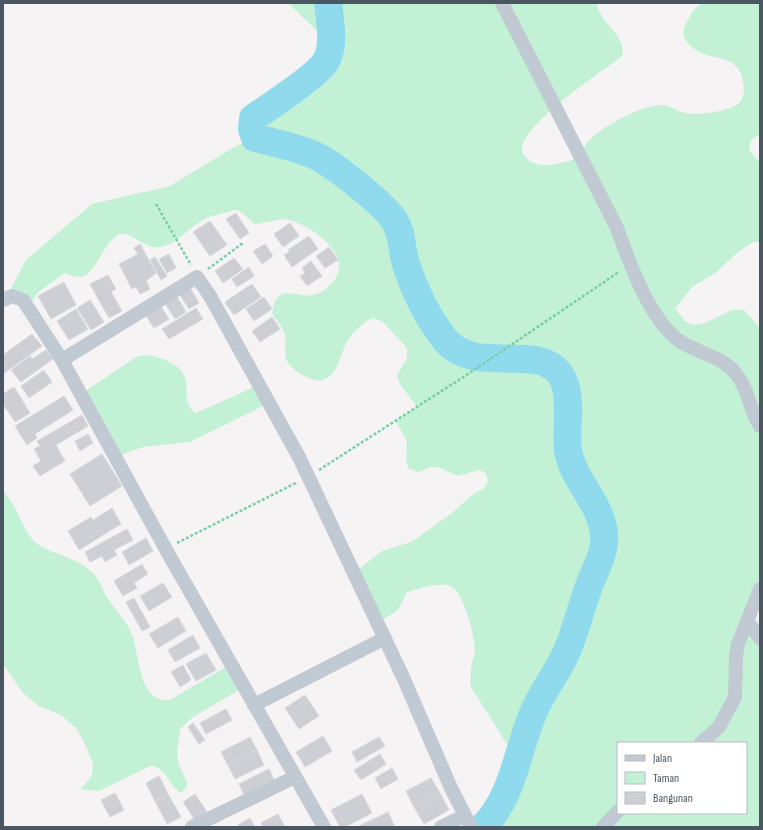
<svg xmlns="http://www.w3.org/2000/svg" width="763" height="830" viewBox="0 0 763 830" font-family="'Sofia Sans Condensed',sans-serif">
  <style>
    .green { fill: #c3f1d5; fill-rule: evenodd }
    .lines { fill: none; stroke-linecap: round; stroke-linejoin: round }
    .river { stroke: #90daee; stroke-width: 28 }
    .building { fill: #cdcfd5; stroke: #d7d9de }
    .path { stroke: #7ad0a6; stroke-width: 2.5; stroke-dasharray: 3 2; stroke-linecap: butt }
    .street { stroke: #c1cad2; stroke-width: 14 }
  </style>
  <rect width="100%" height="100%" fill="#f5f3f3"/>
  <!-- green -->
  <g class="green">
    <path d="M288 3H597C599 23 627 35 622 56 605 70 508 132 524 155 536 173 562 162 580 158 582 153 583 148 586 144 598 128 642 105 662 105 669 105 674 109 679 111 692 117 727 112 738 104 743 100 744 94 744 88 742 49 709 64 692 47 684 40 681 33 686 24 690 16 694 7 703 3 709 1 750 3 760 3V134L751 140 749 149 760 164V242H753L738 252 715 273 692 287 675 309 686 322 692 325 705 323 732 310H744L760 328V589L751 611 760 638V827H483C502 809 510 785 517 760L471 687C470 679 470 671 472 663 473 658 476 652 475 648 474 634 463 590 450 586 437 582 419 589 407 592L398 610 378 623 354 573 382 551 411 542 420 536 452 513 472 495 484 488 488 481 486 473 479 470 458 476C440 469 438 462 419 472L409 469 406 461 407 441 396 421 417 407 400 384 397 375 407 358V348L383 322 373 318C363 322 354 331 348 340 340 352 339 376 322 380 311 383 290 369 286 359 284 351 286 342 285 334 283 327 276 320 272 314 278 272 304 311 328 287 330 284 334 281 336 278 351 251 307 223 285 219 280 219 263 223 255 224 249 220 242 210 235 210 232 210 227 213 223 213 217 215 209 216 203 220 190 227 179 241 165 246 147 253 130 230 120 234 103 243 100 265 85 276L76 277 65 273 38 292 29 307 6 298 26 260 92 204 170 186 234 147 255 138 252 129 253 118C276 102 308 84 325 62 329 57 330 48 329 42ZM618 743H746V813H618Z"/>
    <path d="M148 355C208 367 174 400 196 413L259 385 269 403 190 442 143 447 115 457 81 394 136 357Z"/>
    <path d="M3 491C18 506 22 530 35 542 46 552 60 553 73 560 82 564 91 570 97 578 101 583 102 589 105 594 113 608 125 619 131 632 140 651 137 704 170 700L231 664 244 687 193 717 180 729 177 754 179 765 187 782 186 788 181 793C169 786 166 766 150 766L99 791 81 789 92 776 93 764 86 746 76 728 61 715 39 706 23 693 3 664Z"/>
  </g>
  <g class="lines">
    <!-- river -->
    <path class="river" d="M328 3C330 20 335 45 326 61 318 75 269 107 253 118L252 129 255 138C275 143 297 147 316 156 334 165 349 178 365 191 374 199 387 209 394 220 403 233 401 249 406 264 414 289 427 316 443 337 473 378 535 341 560 374 574 394 565 426 568 450 573 481 601 502 604 534 606 553 595 569 589 586 581 607 576 630 567 651 558 672 543 690 534 711 517 750 514 796 483 827"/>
  </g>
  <!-- building -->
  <g class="building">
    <path d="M236 213 249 233 240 239 226 219Z"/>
    <path d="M210 221 227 245 210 256 193 232Z"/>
    <path d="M290 223 299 236 283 247 274 234Z"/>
    <path d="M309 236 318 249 292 267 284 255 289 252 288 250Z"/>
    <path d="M140 244 156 273 146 281 150 289 140 294 136 287 132 289 119 264 138 254 134 248Z"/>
    <path d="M265 244 273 256 262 264 253 251Z"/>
    <path d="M329 247 338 260 325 268 316 256Z"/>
    <path d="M169 254 176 268 167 273 159 259Z"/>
    <path d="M155 257 167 276 161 280 150 260Z"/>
    <path d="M234 258 243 269 223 283 215 271Z"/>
    <path d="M311 261 322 276 307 286 300 276 305 273 302 268Z"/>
    <path d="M249 267 254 276 237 287 232 279Z"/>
    <path d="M108 275 116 289 111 292 122 311 109 318 90 284Z"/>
    <path d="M64 282 76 305 51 319 38 296Z"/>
    <path d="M252 284 261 297 234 315 225 302Z"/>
    <path d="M190 288 199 303 189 309 180 295Z"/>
    <path d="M175 293 186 312 175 319 163 300Z"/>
    <path d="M264 297 272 309 254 321 246 309Z"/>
    <path d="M90 300 104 322 91 330 77 308Z"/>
    <path d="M160 305 169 319 154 328 145 314Z"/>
    <path d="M196 308 203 319 169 339 162 329Z"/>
    <path d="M76 309 88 329 69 340 57 321Z"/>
    <path d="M272 317 280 329 260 342 252 331Z"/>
    <path d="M32 334 42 346 3 374V355Z"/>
    <path d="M46 350 53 359 21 382 11 370 30 356 32 359Z"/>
    <path d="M44 370 52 382 29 398 21 386Z"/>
    <path d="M14 387 30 413 15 422 3 404V394Z"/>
    <path d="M64 396 73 410 35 434 37 438 27 445 15 426Z"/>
    <path d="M82 415 88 426 56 445 65 461 40 476 33 466 41 461 34 449 40 446 37 441Z"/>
    <path d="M88 434 93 443 80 451 75 441Z"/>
    <path d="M102 454 122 486 90 506 70 474Z"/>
    <path d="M112 508 121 524 79 550 68 531 91 517 93 520Z"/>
    <path d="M127 529 133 540 114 550 117 555 105 562 102 556 90 562 85 552Z"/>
    <path d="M146 538 153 551 129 565 122 552Z"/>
    <path d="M142 564 148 574 134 583 137 588 123 596 114 581Z"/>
    <path d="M163 583 172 597 149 611 140 596Z"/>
    <path d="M134 598 150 627 142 631 126 602Z"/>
    <path d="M178 617 186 631 158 648 149 634Z"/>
    <path d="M193 635 200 648 175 662 168 650Z"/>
    <path d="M206 653 216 670 196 681 186 664Z"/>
    <path d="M183 665 191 680 180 687 171 672Z"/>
    <path d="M305 695 319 716 299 729 285 708Z"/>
    <path d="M226 709 232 720 206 734 200 723Z"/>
    <path d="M193 723 205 740 199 744 188 727Z"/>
    <path d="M323 736 332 751 305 767 296 752Z"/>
    <path d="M250 737 257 750 228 765 221 752Z"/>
    <path d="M379 737 385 746 357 762 352 752Z"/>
    <path d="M257 750 264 765 235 779 228 765Z"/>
    <path d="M380 754 386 764 361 780 354 770Z"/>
    <path d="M392 768 398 779 381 789 375 778Z"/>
    <path d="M269 769 275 782 245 797 239 784Z"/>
    <path d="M159 776 168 794 155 801 146 783Z"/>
    <path d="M431 778 440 793 414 807 406 791Z"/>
    <path d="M115 793 124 810 110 817 101 800Z"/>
    <path d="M440 793 449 810 424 824 414 807Z"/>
    <path d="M168 794 181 817 167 824 155 801Z"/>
    <path d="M195 794 207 812 195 820 183 802Z"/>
    <path d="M362 794 372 813 345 827H340L331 810Z"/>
    <path d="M388 812 395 827H357Z"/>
    <path d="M278 814 285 827H263L261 823Z"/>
    <path d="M250 818 255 827H239L238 825Z"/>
  </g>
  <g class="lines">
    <!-- path -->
    <g class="path">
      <path d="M156 204 191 265"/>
      <path d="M208 269 243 243"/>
      <path d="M319 470 468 374 619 272"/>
      <path d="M177 543 296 483"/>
    </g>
    <!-- street -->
    <g class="street">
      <path d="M502 3 617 228C629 262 649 318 678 340 696 353 723 356 736 374 749 389 749 410 760 426"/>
      <path d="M3 300 12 296 23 300 62 360 169 555 324 827"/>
      <path d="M62 360 197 277 210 296 300 459 403 677 451 788 471 827"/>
      <path d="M748 622 760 638"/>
      <path d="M254 705 385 638"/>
      <path d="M701 743 719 727 735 697 736 656 738 644 760 589"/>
      <path d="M192 827 295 777"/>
      <path d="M441 827 464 816"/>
      <path d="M603 827 618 811"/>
    </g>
  </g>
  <!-- border -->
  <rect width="763" height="830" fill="none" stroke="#4a5661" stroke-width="8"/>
  <!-- legend -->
  <rect x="617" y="742" width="130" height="72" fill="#ffffff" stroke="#b7bbc0"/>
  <rect x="625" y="755" width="20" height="6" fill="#c1cad2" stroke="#b7bbc0"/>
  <text x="653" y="762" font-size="12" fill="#4a5661">Jalan</text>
  <rect x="625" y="772" width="20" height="12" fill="#c3f1d5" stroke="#b7bbc0"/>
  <text x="653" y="782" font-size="12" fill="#4a5661">Taman</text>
  <rect x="625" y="792" width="20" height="12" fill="#cdcfd5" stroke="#b7bbc0"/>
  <text x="653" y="802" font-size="12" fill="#4a5661">Bangunan</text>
</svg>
